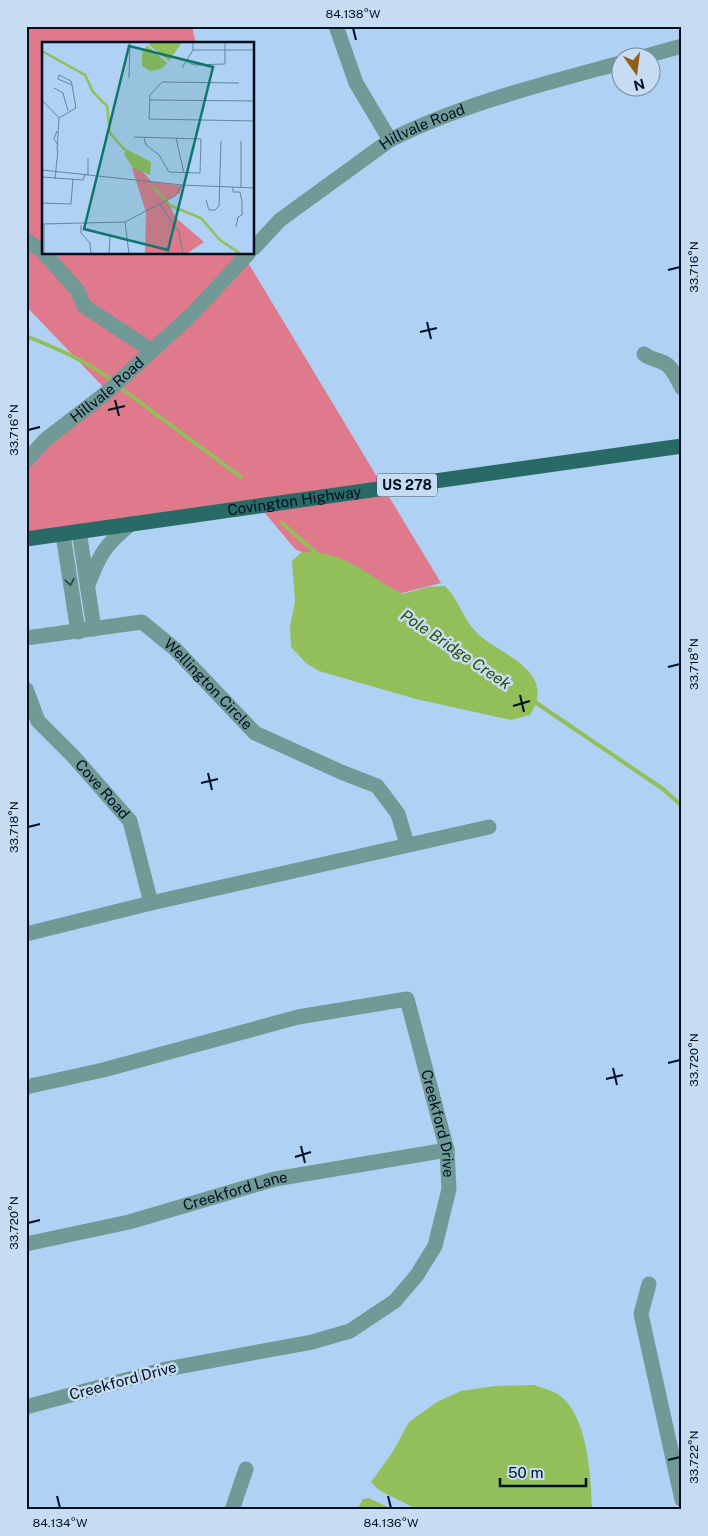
<svg xmlns="http://www.w3.org/2000/svg" width="708" height="1536" viewBox="0 0 708 1536" font-family="'Public Sans',sans-serif">
  <style>
    .green { fill: #df798c }
    .water { fill: #93bf5a }
    .lines { fill: none; stroke-linecap: round; stroke-linejoin: round }
    .stream { stroke: #93bf5a; stroke-width: 4 }
    .minor { stroke: #719996; stroke-width: 15 }
    .major { stroke: #276a66; stroke-width: 15 }
    .oneway { stroke: #334d56 }
    .ticks { fill: none; stroke: #000f22; stroke-width: 2 }
    .labels { text-anchor: middle; stroke-width: 5; stroke-linejoin: round; paint-order: stroke }
    .shield { fill: #c6dcf3; stroke: #3b4c61; stroke-width: 1 }
    .shield-label { font-size: 14px; font-weight: bold; fill: #000f22 }
    .street-label { font-size: 15px; fill: #000f22; stroke: #c6dcf3 }
    .water-label { font-size: 16px; font-style: italic; fill: #324d00; stroke: #c6dcf3 }
    .inset-river { fill: none; stroke: #93bf5a; stroke-width: 2.5 }
    .inset-road { fill: none; stroke: #69839f; stroke-width: 1 }
    .view { fill: #0f766e; fill-opacity: 0.15; stroke: #0f766e; stroke-width: 2.5 }
    .inset-edge { fill: none; stroke: #000f22; stroke-width: 2.5 }
    .neatline { fill: none; stroke: #000f22; stroke-width: 2 }
    .ticks-label { font-size: 12px; text-anchor: middle; fill: #000f22 }
  </style>
  <rect width="100%" height="100%" fill="#afd1f3"/>
  <!-- green -->
  <path class="green" d="M26 26H192L196 44H44V254H246L247 261 441 583 394 595 295 549 260 507 26 535V464L108 392 26 306Z"/>
  <!-- water -->
  <g class="water">
    <path d="M302 552C345 550 367 576 403 594L428 587 445 586C459 600 464 621 478 634 502 656 558 671 530 715L511 720 416 699 319 671 306 663 291 647 290 627 295 601 292 561Z"/>
    <path d="M534 1385C542 1388 552 1390 559 1395 588 1415 591 1478 592 1510H418L379 1490 371 1482 392 1453 409 1422 437 1402 461 1391 495 1386Z"/>
    <path d="M369 1498 394 1510H357L363 1499Z"/>
  </g>
  <g class="lines">
    <!-- stream -->
    <g class="stream">
      <path d="M26 336C56 348 87 361 113 381"/>
      <path d="M118 386 241 477"/>
      <path d="M282 523 316 553"/>
      <path d="M535 702 663 789 682 806"/>
    </g>
    <!-- minor -->
    <g class="minor">
      <path d="M336 26 356 83 390 140"/>
      <path d="M639 58 682 46"/>
      <path d="M26 240 44 252"/>
      <path id="s1" d="M254 248 280 220 390 140C462 104 543 84 620 63"/>
      <path d="M45 254 78 291 84 306 151 350"/>
      <path d="M644 354C650 359 655 359 662 362 672 365 677 379 682 388"/>
      <path id="s2" d="M26 461 45 440 106 393 193 313 248 254"/>
      <path d="M79 531 94 629"/>
      <path d="M63 534 78 632"/>
      <path d="M88 585C100 553 105 545 132 523"/>
      <path id="s3" d="M26 638 142 622 175 649 255 733 341 772 377 786 398 814 407 844"/>
      <path id="s4" d="M26 689 38 721 73 756 130 821 151 903"/>
      <path d="M26 934 151 903 489 827"/>
      <path id="s5" d="M26 1087 103 1070 298 1017 407 999 447 1150 449 1189 435 1246 417 1275 395 1301 350 1331 312 1342 166 1369 26 1407"/>
      <path id="s6" d="M26 1244 129 1222 275 1179 447 1150"/>
      <path d="M649 1284 641 1314 682 1500"/>
      <path d="M232 1510 246 1469"/>
    </g>
    <!-- major -->
    <path class="major" id="s7" d="M26 539 682 446"/>
  </g>
  <!-- one-way arrows -->
  <defs><path id="oneway-chevron" d="M-2-3.5L2.5 0L-2 3.5" fill="none" stroke-width="1.6" stroke-linecap="round" stroke-linejoin="round" transform="scale(1.25)"/></defs>
  <use class="oneway" href="#oneway-chevron" transform="translate(70 582) rotate(81)"/>
  <!-- ticks -->
  <path class="ticks" d="M353 28 356 40M668 270 680 267M427 322 431 339M420 332 437 328M115 400 119 416M108 410 125 406M28 430 40 427M668 667 680 664M520 695 524 712M513 706 530 701M208 773 212 790M201 783 218 779M28 827 40 824M668 1063 680 1060M613 1068 617 1085M606 1079 623 1075M301 1146 305 1163M295 1157 311 1152M28 1223 40 1220M668 1460 680 1457M57 1496 60 1508M388 1496 391 1508"/>
  <g class="labels">
    <!-- shield labels -->
    <rect class="shield" x="377" y="473.5" width="60" height="23" rx="4"/>
    <g class="shield-label">
      <text x="407" y="490">US 278</text>
    </g>
    <!-- street labels -->
    <g class="street-label">
      <text dy="5" stroke="none"><textPath href="#s1" startOffset="209">Hillvale Road</textPath></text>
      <text dy="5" stroke="none"><textPath href="#s2" startOffset="108">Hillvale Road</textPath></text>
      <text dy="5" stroke="none"><textPath href="#s7" startOffset="271">Covington Highway</textPath></text>
      <text dy="5" stroke="none"><textPath href="#s3" startOffset="208">Wellington Circle</textPath></text>
      <text dy="5" stroke="none"><textPath href="#s4" startOffset="128">Cove Road</textPath></text>
      <text dy="5" stroke="none"><textPath href="#s5" startOffset="520">Creekford Drive</textPath></text>
      <text dy="5" stroke="none"><textPath href="#s6" startOffset="216">Creekford Lane</textPath></text>
      <text transform="translate(123 1381) rotate(-15)" y="5">Creekford Drive</text>
    </g>
    <!-- water labels -->
    <g class="water-label">
      <text transform="translate(456 649) rotate(34)" y="6">Pole Bridge Creek</text>
    </g>
  </g>
  <!-- overview -->
  <g transform="translate(42 42)">
    <rect width="212" height="212" fill="#afd1f3"/>
    <path d="M90 126H97L110 140 140 144 138 151 125 158 134 176 162 200 144 212H103L104 170Z" fill="#df798c"/>
    <path d="M109 0H140L127 19 107 3ZM105 3 125 21 119 27 108 29 100 24V11ZM84 107 109 120 108 133 90 125 82 112Z" fill="#93bf5a"/>
    <path class="inset-river" d="M0 9 43 33 51 50 65 64 68 91 83 108M111 144 129 164 159 176 178 198 199 212"/>
    <path class="inset-road" d="M151 8H213M144 19 152 23 183 22V0M140 26 151 8V0M17 33 29 39 30 43 16 37ZM87 36 88 0M197 41 120 40 108 53 107 77 213 79M12 46 21 51 26 69M0 58 17 76M107 58 213 59M15 89 12 97 16 103M92 95 159 97 158 131 127 130 117 113 104 103 102 96M134 96 142 131M15 109 17 76 34 66 30 43M0 128 140 143 213 146M46 133V116M0 135 41 138 43 133M13 137 16 108M191 145V150H198L200 160V173L196 175 194 185M199 145V99M164 158 167 168H173L177 164 179 99M0 161 29 162 31 137M118 162 137 190 141 212M83 180 87 212M0 182 83 180 133 154 140 143M39 183V191L48 201 49 212M2 212V182M67 212 68 194"/>
    <path class="view" d="M87 4 171 25 126 208 42 187Z"/>
    <rect width="212" height="212" class="inset-edge"/>
  </g>
  <!-- border -->
  <rect width="708" height="1536" fill="none" stroke="#c6dcf3" stroke-width="55"/>
  <!-- north arrow -->
  <g transform="translate(636 72) rotate(166)"><circle r="24" fill="#c6dcf3" stroke="#778a9f"/>
  <path d="M0-4L9 19L0 12L-9 19Z" fill="#935e13"/>
  <text y="-8" font-size="14" font-weight="bold" text-anchor="middle" fill="#000f22">N</text>
  </g>
  <!-- scale -->
  <path d="M500 1478v8h86v-8" fill="none" stroke="#000f22" stroke-width="2.5"/>
  <text x="508" y="1478" font-size="15" fill="#000f22" stroke="#c6dcf3" stroke-width="4" paint-order="stroke">50 m</text>
  <rect x="28" y="28" width="652" height="1480" class="neatline"/>
  <g class="ticks-label">
    <text x="353" y="18">84.138°W</text>
    <text transform="translate(694 267) rotate(-90)" y="4">33.716°N</text>
    <text transform="translate(14 430) rotate(-90)" y="4">33.716°N</text>
    <text transform="translate(694 664) rotate(-90)" y="4">33.718°N</text>
    <text transform="translate(14 827) rotate(-90)" y="4">33.718°N</text>
    <text transform="translate(694 1060) rotate(-90)" y="4">33.720°N</text>
    <text transform="translate(14 1223) rotate(-90)" y="4">33.720°N</text>
    <text transform="translate(694 1457) rotate(-90)" y="4">33.722°N</text>
    <text x="60" y="1527">84.134°W</text>
    <text x="391" y="1527">84.136°W</text>
  </g>
</svg>
